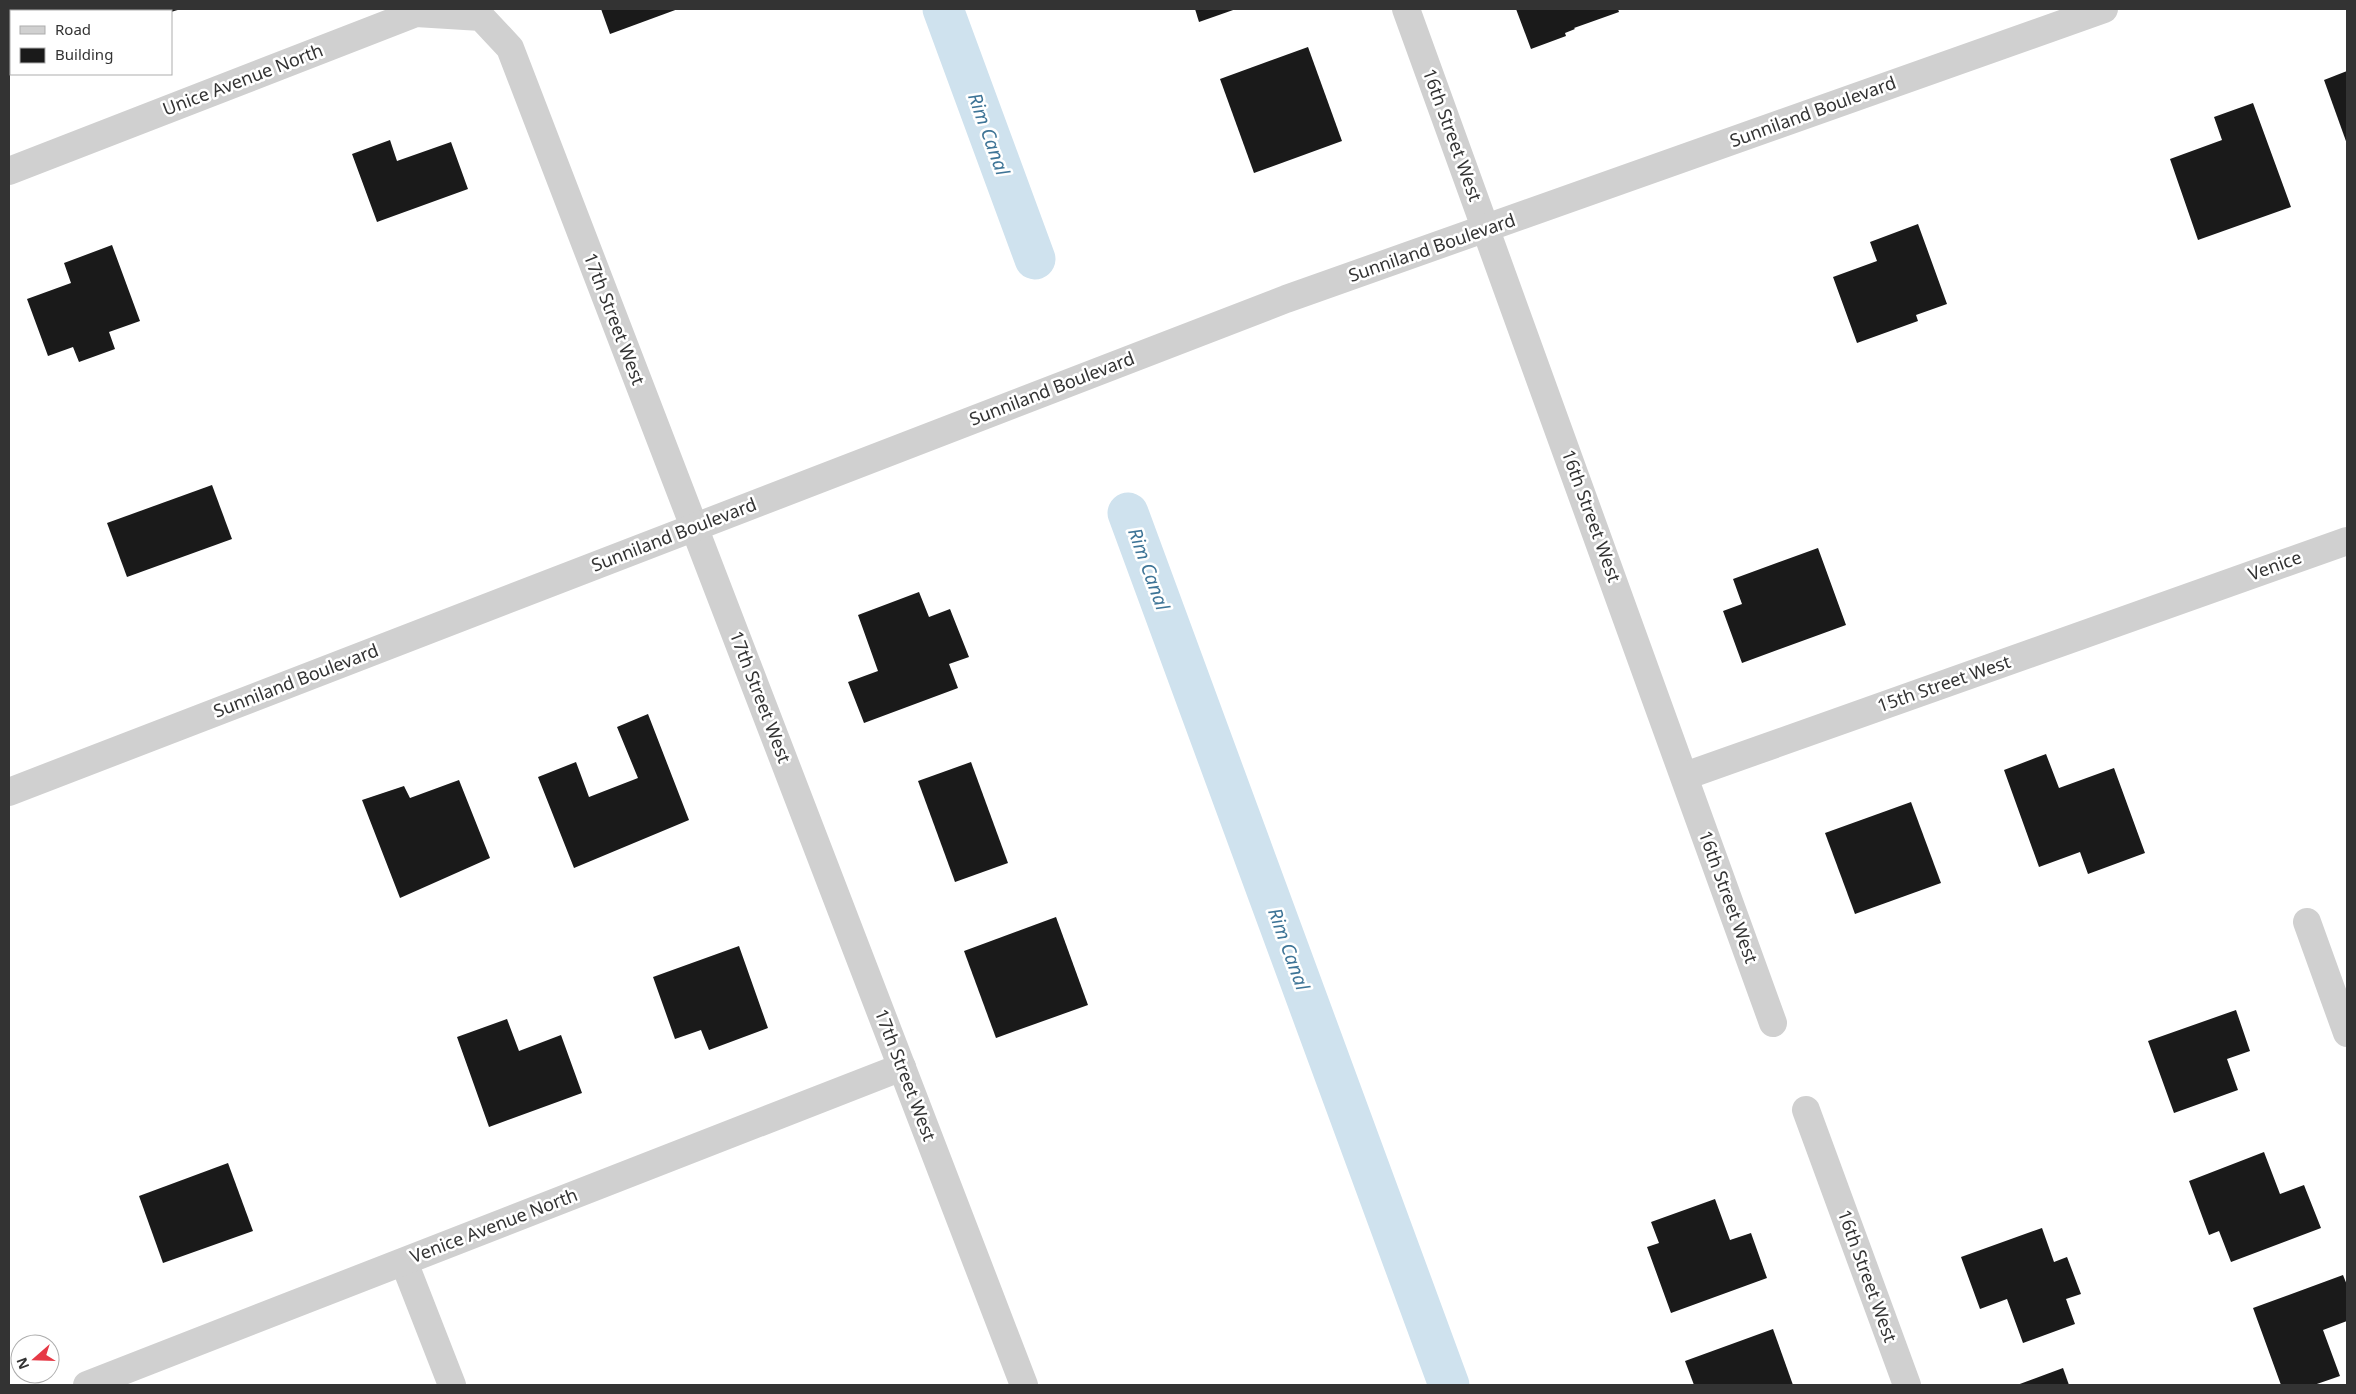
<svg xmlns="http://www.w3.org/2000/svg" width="2356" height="1394" viewBox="0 0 2356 1394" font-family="'Noto Sans',sans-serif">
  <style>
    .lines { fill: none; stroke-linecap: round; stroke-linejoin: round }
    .canal { stroke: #cfe2ee; stroke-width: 41 }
    .building { fill: #1a1a1a }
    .minor { stroke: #d0d0d0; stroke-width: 28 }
    .labels { text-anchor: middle; stroke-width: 5; stroke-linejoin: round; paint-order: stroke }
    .street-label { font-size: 18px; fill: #333; stroke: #fff }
    .water-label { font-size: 19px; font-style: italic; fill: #3f7597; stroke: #fff }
  </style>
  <rect width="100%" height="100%" fill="#fff"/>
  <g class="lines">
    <!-- canal -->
    <g class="canal">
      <path d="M943 9 1035 259"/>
      <path d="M1128 513 1449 1385"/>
    </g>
  </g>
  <!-- building -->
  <g class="building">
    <path d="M89 9H181L171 12 89 11Z"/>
    <path d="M601 9H678L610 34Z"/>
    <path d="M1195 9H1236L1199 22Z"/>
    <path d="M1516 9H1618L1619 12 1574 28 1575 29 1565 33 1566 36 1531 49Z"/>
    <path d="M1308 47 1342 141 1254 173 1220 79Z"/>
    <path d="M2347 71V144L2324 80Z"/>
    <path d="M2253 103 2291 207 2198 240 2170 159 2222 140 2214 117Z"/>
    <path d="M390 140 397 161 451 142 468 189 377 222 352 154Z"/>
    <path d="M1918 224 1947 304 1916 315 1918 321 1857 343 1833 277 1877 261 1870 242Z"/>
    <path d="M112 245 140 321 109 332 115 349 79 362 73 347 48 356 27 299 71 283 64 263Z"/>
    <path d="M212 485 232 539 127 577 107 523Z"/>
    <path d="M1818 548 1846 625 1742 663 1723 611 1742 604 1733 579Z"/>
    <path d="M919 592 929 617 950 609 969 657 949 664 958 688 864 723 848 682 878 671 858 615Z"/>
    <path d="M648 714 689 820 574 868 538 777 576 762 589 797 638 778 617 727Z"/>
    <path d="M2046 754 2059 788 2114 768 2145 853 2088 874 2080 852 2039 867 2004 770Z"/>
    <path d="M971 762 1008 863 955 882 918 781Z"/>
    <path d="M459 780 490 858 400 898 362 800 404 786 410 798Z"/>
    <path d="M1911 802 1941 883 1855 914 1825 833Z"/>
    <path d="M1056 917 1088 1005 996 1038 964 951Z"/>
    <path d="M739 946 768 1028 709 1050 701 1030 675 1039 653 977Z"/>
    <path d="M2236 1010 2250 1051 2227 1059 2238 1090 2174 1113 2148 1041Z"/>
    <path d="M507 1019 519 1051 561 1035 582 1093 489 1127 457 1037Z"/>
    <path d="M2264 1152 2280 1194 2304 1185 2321 1228 2231 1262 2219 1231 2209 1235 2189 1181Z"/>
    <path d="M228 1163 253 1231 163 1263 139 1196Z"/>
    <path d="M1715 1199 1730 1240 1751 1233 1767 1278 1671 1313 1647 1247 1659 1243 1651 1222Z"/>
    <path d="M2042 1228 2054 1262 2067 1257 2081 1294 2066 1299 2075 1324 2023 1343 2007 1299 1980 1309 1961 1257Z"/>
    <path d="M2343 1275 2347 1285V1321L2323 1330 2340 1376 2314 1385H2281L2253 1308Z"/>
    <path d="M1773 1329 1793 1385H1694L1685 1361Z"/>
    <path d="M2063 1368 2069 1385H2017Z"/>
  </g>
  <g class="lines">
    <!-- minor -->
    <g class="minor">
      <path d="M1406 9 1773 1023"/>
      <path d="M9 171 416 13 481 17 510 48 1024 1385"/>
      <path d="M1685 776 2347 541"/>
      <path d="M9 792 1286 299 2104 9"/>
      <path d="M2307 922 2347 1033"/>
      <path d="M1806 1110 1907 1385"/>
      <path d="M404 1262 452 1385"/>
      <path d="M87 1385 902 1067"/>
    </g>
  </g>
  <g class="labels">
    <!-- street labels -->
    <g class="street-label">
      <text transform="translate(243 80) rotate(-21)" y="6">Unice Avenue North</text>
      <text transform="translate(1813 112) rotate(-20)" y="6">Sunniland Boulevard</text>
      <text transform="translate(1452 135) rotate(70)" y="6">16th Street West</text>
      <text transform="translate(1432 248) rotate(-19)" y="6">Sunniland Boulevard</text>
      <text transform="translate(614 319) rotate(69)" y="6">17th Street West</text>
      <text transform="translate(1052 389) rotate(-21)" y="6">Sunniland Boulevard</text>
      <text transform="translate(1591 516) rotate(70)" y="6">16th Street West</text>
      <text transform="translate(674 535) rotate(-21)" y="6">Sunniland Boulevard</text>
      <text transform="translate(2275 566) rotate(-20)" y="6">Venice</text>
      <text transform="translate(296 681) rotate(-21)" y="6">Sunniland Boulevard</text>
      <text transform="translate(1944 684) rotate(-19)" y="6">15th Street West</text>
      <text transform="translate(760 697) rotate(69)" y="6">17th Street West</text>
      <text transform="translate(1728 897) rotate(70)" y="6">16th Street West</text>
      <text transform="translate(905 1075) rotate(69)" y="6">17th Street West</text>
      <text transform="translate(494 1226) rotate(-21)" y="6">Venice Avenue North</text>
      <text transform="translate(1867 1276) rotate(70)" y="6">16th Street West</text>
    </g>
    <!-- water labels -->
    <g class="water-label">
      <text transform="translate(989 134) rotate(70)" y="7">Rim Canal</text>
      <text transform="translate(1149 569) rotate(70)" y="7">Rim Canal</text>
      <text transform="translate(1289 949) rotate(70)" y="7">Rim Canal</text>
    </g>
  </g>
  <!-- border -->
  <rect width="2356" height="1394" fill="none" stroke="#333333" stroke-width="20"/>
  <!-- legend -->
  <rect x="10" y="10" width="162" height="65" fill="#ffffff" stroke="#adadad"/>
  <rect x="20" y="26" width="25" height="8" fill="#d0d0d0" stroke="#adadad"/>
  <text x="55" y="35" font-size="15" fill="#333333">Road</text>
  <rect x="20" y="48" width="25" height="15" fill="#1a1a1a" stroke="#adadad"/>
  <text x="55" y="60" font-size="15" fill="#333333">Building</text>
  <!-- north arrow -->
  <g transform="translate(35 1359) rotate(250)"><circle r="24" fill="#ffffff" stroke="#adadad"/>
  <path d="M0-4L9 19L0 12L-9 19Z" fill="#e63946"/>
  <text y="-8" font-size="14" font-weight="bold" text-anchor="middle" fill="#333333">N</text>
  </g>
</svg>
